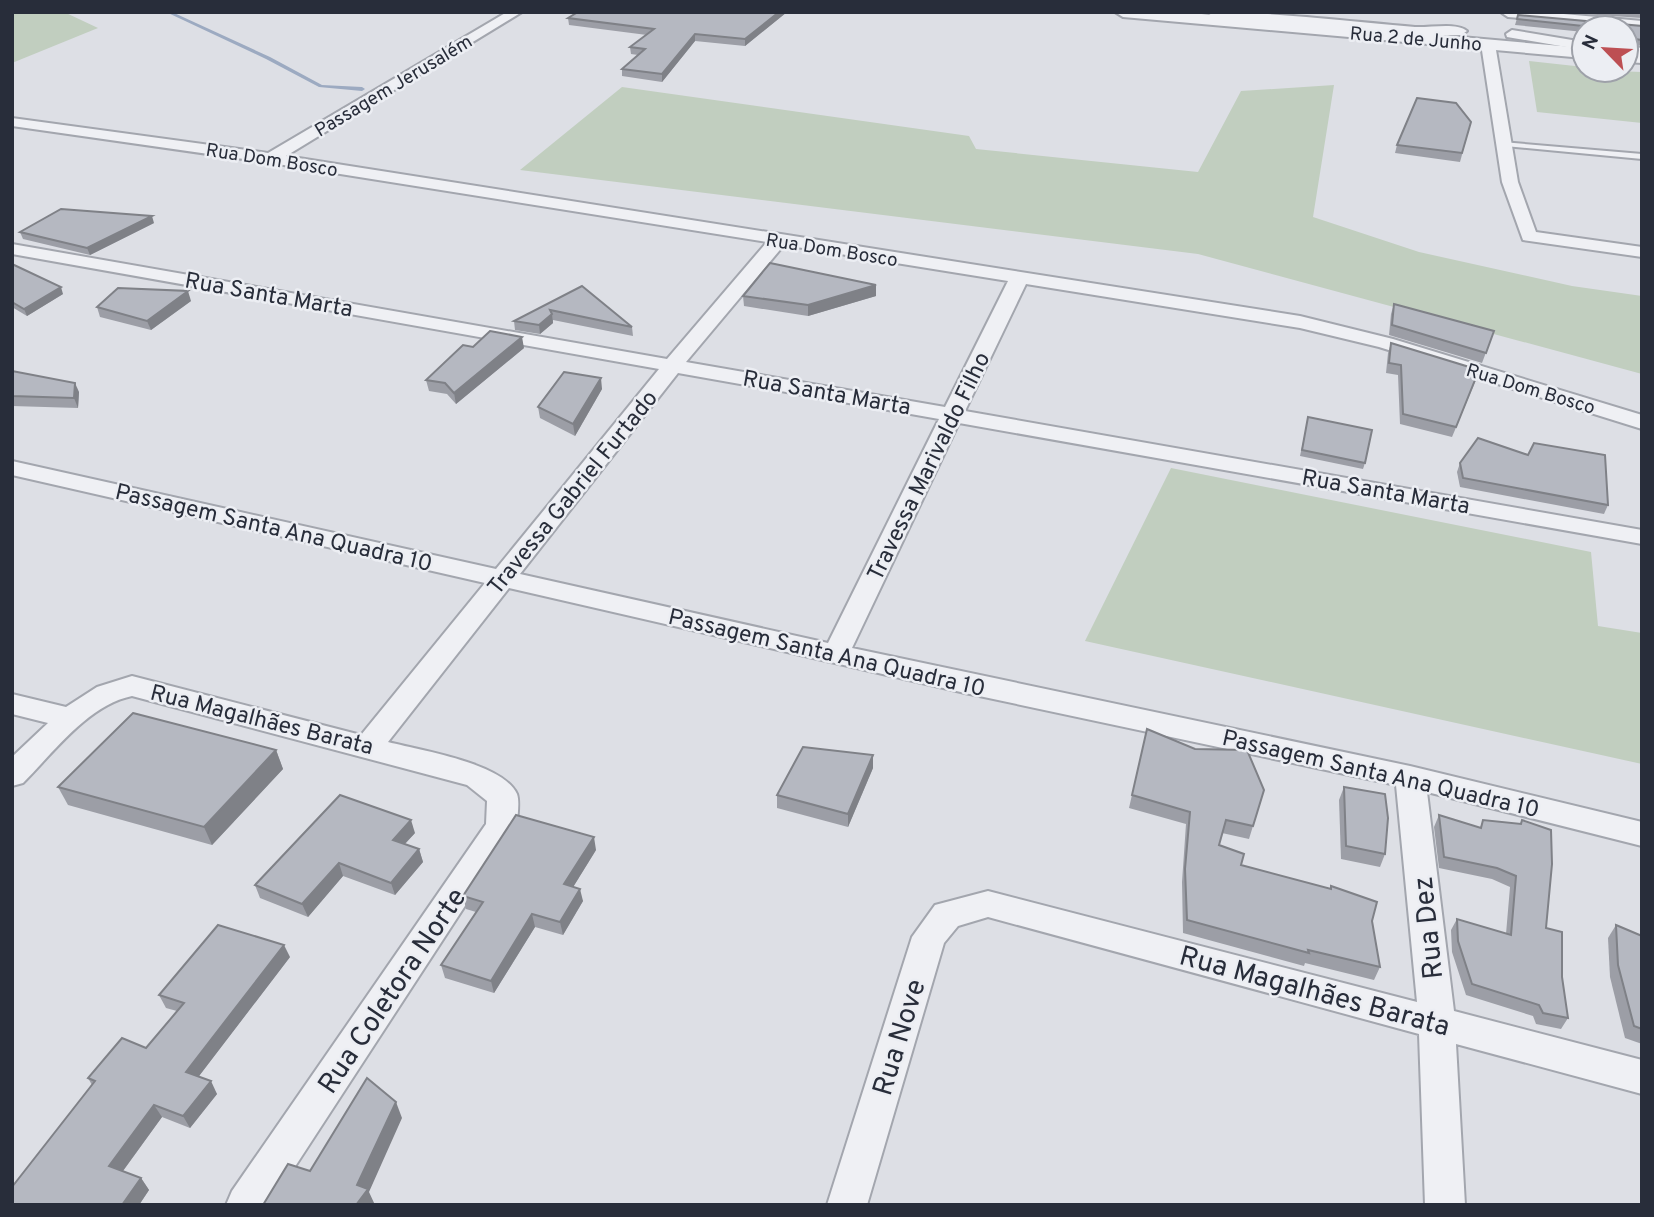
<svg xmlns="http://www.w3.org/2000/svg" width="1654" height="1217" viewBox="0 0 1654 1217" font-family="Overpass,sans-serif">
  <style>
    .green { fill: #c1cebf }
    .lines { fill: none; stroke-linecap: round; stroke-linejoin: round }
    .stream { fill: #9caac1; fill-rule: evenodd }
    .service-casing { stroke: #a3a6ae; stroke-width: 4 }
    .minor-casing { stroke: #a3a6ae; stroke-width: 4 }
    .tertiary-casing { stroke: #a3a6ae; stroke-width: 4 }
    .service { fill: #eff0f4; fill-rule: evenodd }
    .minor { fill: #eff0f4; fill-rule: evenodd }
    .tertiary { fill: #eff0f4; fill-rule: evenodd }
    .wall { fill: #9c9ea6 }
    .shaded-wall { fill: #7f8187 }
    .building { fill: #b5b8c1; stroke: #7f8187; stroke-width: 2 }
    .labels { text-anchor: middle; stroke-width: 5; stroke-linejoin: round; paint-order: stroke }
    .far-street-label { font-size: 19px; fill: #282d3a; stroke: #eceef3 }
    .street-label { font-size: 23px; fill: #282d3a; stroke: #eceef3 }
    .near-street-label { font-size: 28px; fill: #282d3a; stroke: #eceef3 }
  </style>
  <rect width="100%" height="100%" fill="#dddfe5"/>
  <!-- green -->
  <g class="green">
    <path d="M12 12H64L98 28 12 63Z"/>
    <path d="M1529 61 1584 67V70L1642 72V123L1537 112Z"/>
    <path d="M1334 85 1313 217 1419 252 1572 286 1642 296V374L1198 254 520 170 622 87 969 136 976 149 1198 172 1241 91Z"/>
    <path d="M1171 468 1591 552 1598 626 1642 633V764L1085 641Z"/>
  </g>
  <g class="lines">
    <!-- stream -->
    <path class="stream" d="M166 12H172L270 57 322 85 362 87 365 89 362 91 319 87 266 59Z"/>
    <defs>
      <path id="service" d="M1502 142 1642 154V159L1505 146H1502Z"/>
      <g id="minor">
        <path d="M507 12H522L286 156 1300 316 1393 339 1642 415V429L1379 347 1300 328 1026 284 965 411 1642 530V544L959 423 852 648 1410 766 1642 822V846L1427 792 1454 1011 1642 1060V1094L1456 1044 1465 1205H1425L1419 1034 988 917 958 926 944 943 867 1205H827L912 937 935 905 988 891 1417 1002 1396 785 965 693 509 588 388 742C419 750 503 763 517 794 520 803 517 816 517 826L270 1205H226L232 1191 486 824 487 801 467 785 132 696C88 705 53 753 23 783L12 786V757L48 723 12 714V694L66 707 97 687 132 676 361 735 485 583 12 475V461L496 569 659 369 12 254V244L667 359 767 242 271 163 12 126V118L268 153ZM784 245 1008 281 945 407 686 362ZM678 373 939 419 828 643 520 574Z"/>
        <path d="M1206 12C1276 12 1345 21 1415 27 1429 28 1457 22 1467 31L1461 35 1428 36 1212 16Z"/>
        <path d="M1541 12 1642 21V29L1508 17 1502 13Z"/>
        <path d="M1512 30 1584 42V50L1507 37 1506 34Z"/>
        <path d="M1488 40 1495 44 1518 182 1536 232 1642 247V257L1523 240 1502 182 1481 44Z"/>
        <path d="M1626 46 1642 48V56L1626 54Z"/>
      </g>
      <g id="tertiary">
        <path d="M1115 12H1179L1584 48V58L1123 17Z"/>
        <path d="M1626 52 1642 53V63L1626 62Z"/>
      </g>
    </defs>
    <!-- service casing -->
    <use href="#service" class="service-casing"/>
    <!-- minor casing -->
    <use href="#minor" class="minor-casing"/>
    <!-- tertiary casing -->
    <use href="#tertiary" class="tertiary-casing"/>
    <!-- service -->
    <use href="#service" class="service"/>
    <!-- minor -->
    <use href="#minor" class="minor"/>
    <!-- tertiary -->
    <use href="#tertiary" class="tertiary"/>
  </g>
  <!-- wall -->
  <g class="wall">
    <path d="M787 12 745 46 695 41 662 82 622 76V69L638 55 631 54 630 47 647 35 569 25 568 18Z"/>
    <path d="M1553 12H1642V18Z"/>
    <path d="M1518 15 1642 26V46L1626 43V28H1584V32L1515 25Z"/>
    <path d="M1471 122 1460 162 1395 153 1397 145Z"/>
    <path d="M154 223 90 255 23 239 20 232Z"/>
    <path d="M12 264 63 294 27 316 12 307Z"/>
    <path d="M876 285V296L808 316 744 306 743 296Z"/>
    <path d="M582 286 632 327 633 336 553 320V323L540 334 515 330 514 321Z"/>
    <path d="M191 301 151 330 100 317 97 307Z"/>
    <path d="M1394 304 1494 331 1482 363 1389 335 1391 314Z"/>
    <path d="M1391 343 1476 380 1452 437 1400 424 1398 375 1386 373 1388 353Z"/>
    <path d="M473 347 524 348 456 404 447 394 429 391 426 380Z"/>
    <path d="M12 371 79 392 78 408 12 406Z"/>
    <path d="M602 389 575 436 540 418 538 407Z"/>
    <path d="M1307 423 1365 463 1363 469 1300 456Z"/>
    <path d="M1460 463 1608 505 1604 514 1460 487 1457 472Z"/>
    <path d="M1147 729 1264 790 1249 839 1222 833 1219 845 1241 865 1329 889 1331 886 1372 921 1380 967 1374 980 1305 963 1304 966 1183 933 1182 882 1186 824 1129 808Z"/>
    <path d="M276 750 283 769 212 845 68 805 58 787Z"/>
    <path d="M873 755V768L848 827 777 808V795Z"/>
    <path d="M1344 787 1385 854 1380 867 1341 859 1339 800Z"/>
    <path d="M1439 815 1480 828 1483 820 1520 824 1522 820 1546 928 1562 977 1568 1018 1561 1029 1536 1024 1533 1016 1466 995 1452 952 1451 930 1457 919 1506 934 1510 887 1492 879 1439 868 1434 827Z"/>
    <path d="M415 833 405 844 419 849 423 862 395 895 343 876 308 917 260 898 255 885Z"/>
    <path d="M596 850 573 887 583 901 563 935 535 927 494 993 445 978 441 965 476 912 466 909 463 896Z"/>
    <path d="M1616 925 1642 936V1044L1625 1038 1610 977 1608 938Z"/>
    <path d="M290 957 198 1077 217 1094 190 1128 162 1117 123 1171 141 1178 149 1190 139 1205H12L92 1085 88 1078 146 1048 177 1011 166 1008 159 995Z"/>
  </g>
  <!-- shaded-wall -->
  <g class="shaded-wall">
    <path d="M779 12H787L745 46V39Z"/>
    <path d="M695 34V41L662 82V74Z"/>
    <path d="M152 216 154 223 90 255 87 248Z"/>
    <path d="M876 285V296L808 316V305Z"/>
    <path d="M61 287 63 294 27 316 24 309Z"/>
    <path d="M188 291 191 301 151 330 147 321Z"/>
    <path d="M552 314 553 323 540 334 539 325Z"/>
    <path d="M522 337 524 348 456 404 454 393Z"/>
    <path d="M601 378 602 389 575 436 573 424Z"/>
    <path d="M75 383 79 392 78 408 74 398Z"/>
    <path d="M276 750 283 769 212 845 204 827Z"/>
    <path d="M873 755V768L848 827V814Z"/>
    <path d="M411 820 415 833 397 852 393 840Z"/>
    <path d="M594 837 596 850 567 897 564 884Z"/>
    <path d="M419 849 423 862 395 895 391 883Z"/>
    <path d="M339 863 343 876 308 917 302 904Z"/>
    <path d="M580 889 583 901 563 935 560 922Z"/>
    <path d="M532 914 535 927 494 993 491 981Z"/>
    <path d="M284 945 290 957 193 1084 186 1072Z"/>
    <path d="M211 1081 217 1094 190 1128 183 1116Z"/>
    <path d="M396 1102 402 1118 369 1192 375 1205H356L357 1185Z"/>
    <path d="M154 1105 162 1117 117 1179 109 1166Z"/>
    <path d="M141 1178 149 1190 139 1205H122Z"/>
  </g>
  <!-- building -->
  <g class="building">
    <path d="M578 12H779L745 39 695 34 662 74 622 69 645 49 630 47 654 29 568 18Z"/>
    <path d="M1518 15 1642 26V40L1628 38 1626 40V28H1602L1517 19Z"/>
    <path d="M1417 98 1456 103 1471 122 1462 153 1397 145Z"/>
    <path d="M61 209 152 216 87 248 20 232Z"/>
    <path d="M770 263 876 285 808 305 743 296Z"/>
    <path d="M12 264 61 287 24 309 12 302Z"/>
    <path d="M582 286 632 327 550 310 552 314 539 325 514 321Z"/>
    <path d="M118 288 188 291 147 321 97 307Z"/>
    <path d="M1394 304 1494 331 1486 353 1392 325Z"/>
    <path d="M490 331 522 337 454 393 445 383 426 380 463 345 473 347Z"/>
    <path d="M1391 343 1479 370 1456 427 1403 414 1401 365 1389 363Z"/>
    <path d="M12 371 75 383 74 398 12 396Z"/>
    <path d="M564 372 601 378 573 424 538 407Z"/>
    <path d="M1308 417 1372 430 1365 463 1302 450Z"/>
    <path d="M1478 438 1528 455 1534 443 1605 455 1608 505 1463 478 1460 463Z"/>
    <path d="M133 713 276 750 204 827 58 787Z"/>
    <path d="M1147 729 1195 749 1247 750 1264 790 1253 826 1226 820 1219 845 1244 854 1241 865 1331 889V886L1377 902 1372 921 1380 967 1308 950 1309 953 1187 920 1185 869 1190 812 1132 795Z"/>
    <path d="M803 747 873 755 848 814 777 795Z"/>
    <path d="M1344 787 1385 794 1388 818 1385 854 1346 846Z"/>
    <path d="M340 795 411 820 393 840 419 849 391 883 339 863 302 904 255 885Z"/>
    <path d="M516 815 594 837 564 884 580 889 560 922 532 914 491 981 441 965 483 902 463 896Z"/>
    <path d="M1439 815 1481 828 1483 820 1521 824 1522 820 1551 830 1552 864 1546 928 1562 932V977L1568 1018 1543 1013 1539 1005 1472 984 1458 941 1457 919 1511 935 1516 876 1497 868 1444 857Z"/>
    <path d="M218 925 284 945 186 1072 211 1081 183 1116 154 1105 109 1166 141 1178 122 1205H12V1187L95 1081 88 1078 122 1038 146 1048 184 1003 159 995Z"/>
    <path d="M1616 925 1642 936V1029L1634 1026 1618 965Z"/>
    <path d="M367 1078 396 1102 357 1185 368 1189 356 1205H263L288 1164 310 1171Z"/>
  </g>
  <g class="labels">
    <!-- far-street labels -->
    <g class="far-street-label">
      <text transform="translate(1416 38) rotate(5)" y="7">Rua 2 de Junho</text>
      <text transform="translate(393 85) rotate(-31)" y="7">Passagem Jerusalém</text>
      <text transform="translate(272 159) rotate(9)" y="7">Rua Dom Bosco</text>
      <text transform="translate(832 249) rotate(9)" y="7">Rua Dom Bosco</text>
      <text transform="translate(1531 388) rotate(17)" y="7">Rua Dom Bosco</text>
    </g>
    <!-- street labels -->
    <g class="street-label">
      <text transform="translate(269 294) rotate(10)" y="8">Rua Santa Marta</text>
      <text transform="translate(827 392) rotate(10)" y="8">Rua Santa Marta</text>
      <text transform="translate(928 466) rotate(-64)" y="8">Travessa Marivaldo Filho</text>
      <text transform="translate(1386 491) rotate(10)" y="8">Rua Santa Marta</text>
      <text transform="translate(572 492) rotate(-51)" y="8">Travessa Gabriel Furtado</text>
      <text transform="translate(274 527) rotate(13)" y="8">Passagem Santa Ana Quadra 10</text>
      <text transform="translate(827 652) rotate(13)" y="8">Passagem Santa Ana Quadra 10</text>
      <text transform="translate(262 719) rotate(14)" y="8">Rua Magalhães Barata</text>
      <text transform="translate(1381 773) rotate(13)" y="8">Passagem Santa Ana Quadra 10</text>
    </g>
    <!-- near-street labels -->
    <g class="near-street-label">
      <text transform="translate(1427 928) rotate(-96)" y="10">Rua Dez</text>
      <text transform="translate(391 990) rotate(-56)" y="10">Rua Coletora Norte</text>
      <text transform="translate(1315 990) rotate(15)" y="10">Rua Magalhães Barata</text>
      <text transform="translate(898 1037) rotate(-73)" y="10">Rua Nove</text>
    </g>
  </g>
  <!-- border -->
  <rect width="1654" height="1217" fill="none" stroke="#282d3a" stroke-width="28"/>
  <!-- north arrow -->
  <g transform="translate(1605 49) rotate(295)"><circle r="33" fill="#eceef3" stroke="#9ea1a9" stroke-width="2"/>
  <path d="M0-5L12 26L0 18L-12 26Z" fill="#bd4f53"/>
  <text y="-10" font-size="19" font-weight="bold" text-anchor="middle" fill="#282d3a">N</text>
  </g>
</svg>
